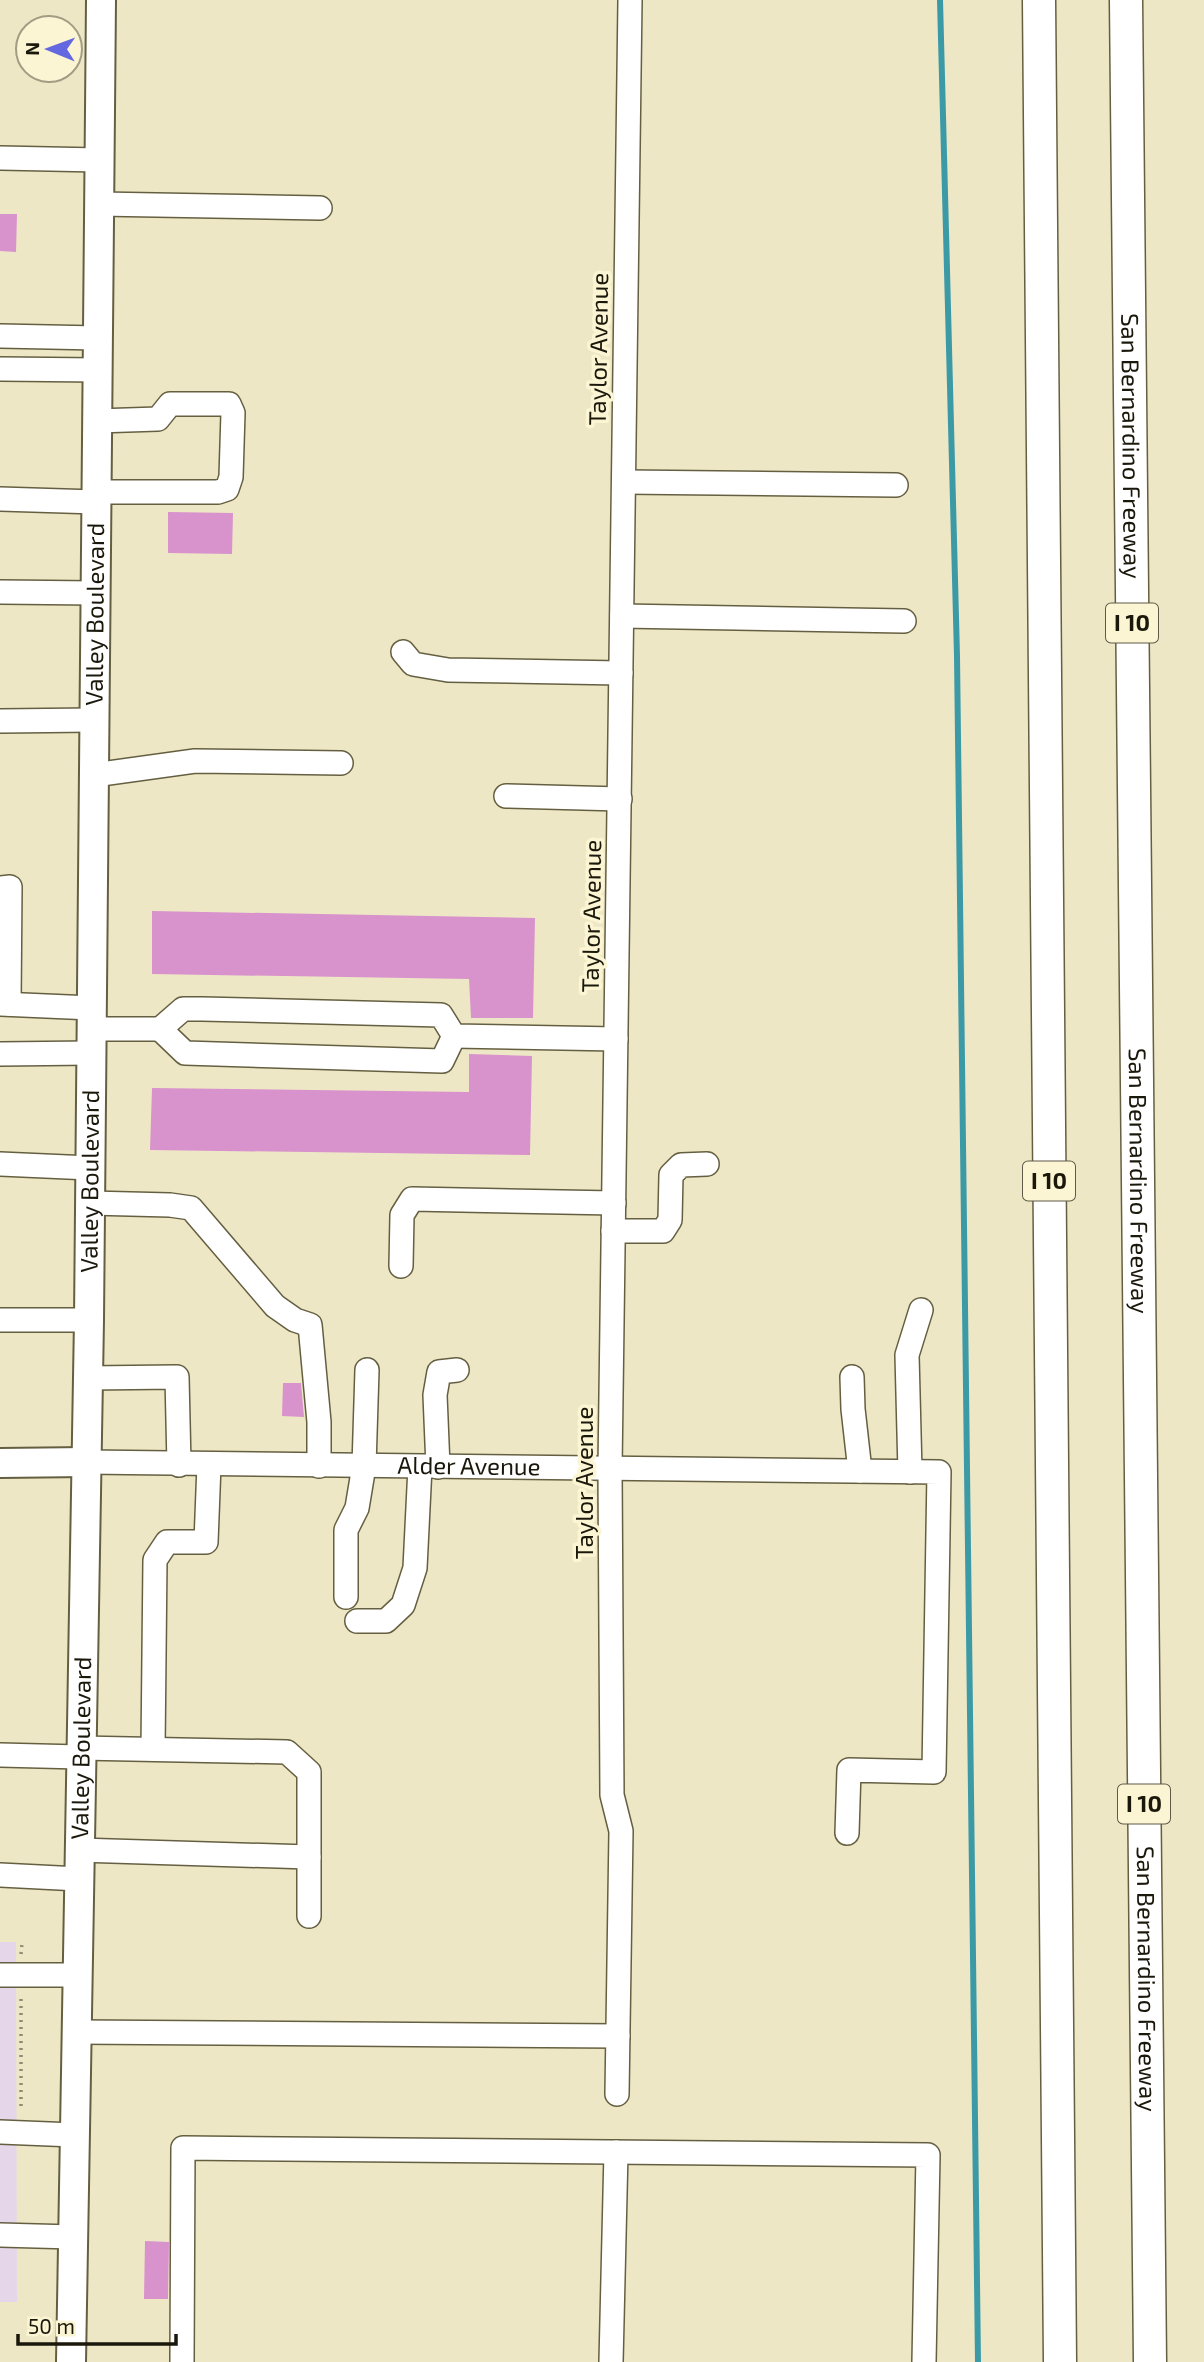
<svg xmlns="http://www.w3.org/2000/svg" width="1204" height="2362" viewBox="0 0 1204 2362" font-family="'Exo 2',sans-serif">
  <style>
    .industrial { fill: #e5d7e9 }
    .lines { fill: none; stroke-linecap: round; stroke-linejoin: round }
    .stream { stroke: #3c9aa7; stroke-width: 6 }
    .building { fill: #d892cc }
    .minor-casing { stroke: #655f41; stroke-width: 26 }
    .major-casing { stroke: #655f41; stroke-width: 32 }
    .highway-casing { stroke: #655f41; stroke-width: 35 }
    .path { stroke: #908b73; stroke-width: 3.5; stroke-dasharray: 2 5; stroke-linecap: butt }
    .minor { stroke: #fff; stroke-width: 23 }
    .major { stroke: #fff; stroke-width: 28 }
    .highway { stroke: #fff; stroke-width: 32 }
    .labels { text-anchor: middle; stroke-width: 7; stroke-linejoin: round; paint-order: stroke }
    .shield { fill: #fbf5d3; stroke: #5e5a47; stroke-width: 2 }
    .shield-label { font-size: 23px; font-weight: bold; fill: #1a170b }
    .street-label { font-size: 24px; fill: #1a170b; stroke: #fbf5d3 }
  </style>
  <rect width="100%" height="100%" fill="#eee7c6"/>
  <!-- industrial -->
  <path class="industrial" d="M0 1942H16L17 2302H0Z"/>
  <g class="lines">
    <!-- stream -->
    <path class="stream" d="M940 0 957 656 978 2362"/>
  </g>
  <!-- building -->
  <g class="building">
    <path d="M0 214H17L16 252 0 251Z"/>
    <path d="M168 512 233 513 232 554 168 553Z"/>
    <path d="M152 911 535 918 533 1018H471L469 979 152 974Z"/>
    <path d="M469 1054 532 1056 530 1155 150 1150 152 1088 469 1092Z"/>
    <path d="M283 1383H301L304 1417 282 1416Z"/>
    <path d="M145 2241 169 2242 168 2299H144Z"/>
  </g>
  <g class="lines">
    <defs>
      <g id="minor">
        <path d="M0 158 99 160"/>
        <path d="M99 204 320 208"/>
        <path d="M0 336 98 338"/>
        <path d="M0 369 98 370"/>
        <path d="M624 482 896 485"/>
        <path d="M96 492H218L227 489 231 477 233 413 229 404H170L158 419 97 421"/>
        <path d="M0 499 96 502"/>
        <path d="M0 592 95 593"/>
        <path d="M622 616 904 621"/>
        <path d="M403 652 413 664 448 670 621 673"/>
        <path d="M0 721 94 720"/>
        <path d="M94 775 195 761 341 763"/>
        <path d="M506 796 620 799"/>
        <path d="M0 888 10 887 9 1004"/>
        <path d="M0 1004 92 1008"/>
        <path d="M91 1029H160L183 1009H202L441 1015 454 1036 616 1039"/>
        <path d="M160 1029 185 1053 442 1061 454 1036"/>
        <path d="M0 1054 91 1053"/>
        <path d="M0 1164 90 1168"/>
        <path d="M90 1203 170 1205 191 1208 275 1306 295 1320 310 1325 319 1422V1466"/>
        <path d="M613 1231H663L670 1220 671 1175 681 1165 707 1164"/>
        <path d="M401 1266 402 1215 412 1199 614 1203"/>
        <path d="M0 1320H89"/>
        <path d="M852 1377 853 1409 860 1471"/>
        <path d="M88 1378 177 1377 179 1465"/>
        <path id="s1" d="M86 1462 939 1472 934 1772 849 1770 847 1833"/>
        <path d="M438 1467 435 1395 439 1372 457 1370"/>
        <path d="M910 1472 907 1355 921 1310"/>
        <path d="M346 1597V1530L357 1508 364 1466 367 1370"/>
        <path d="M357 1621H386L403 1605 415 1568 420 1467"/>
        <path d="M80 1748 287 1752 309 1772V1916"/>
        <path d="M153 1749 155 1560 167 1542H206L209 1465"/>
        <path d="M0 1755 80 1757"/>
        <path d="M79 1850 309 1857"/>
        <path d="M0 1875 79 1879"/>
        <path d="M0 1975H77"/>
        <path d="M76 2032 618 2036"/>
        <path d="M617 2094 621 1831 612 1795 610 1469 630 0"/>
        <path d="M0 2132 74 2135"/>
        <path d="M0 2235 73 2237"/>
        <path d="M182 2362 183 2148 928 2155 924 2362"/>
        <path d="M611 2362 616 2152"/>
      </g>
      <g id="major">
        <path d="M0 1463 86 1462"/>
        <path id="s2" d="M71 2362 89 1320 101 0"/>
      </g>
      <g id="highway">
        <path d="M1039 0 1060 2362"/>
        <path id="s3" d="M1126 0 1150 2362"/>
      </g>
    </defs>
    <!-- minor casing -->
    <use href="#minor" class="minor-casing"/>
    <!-- major casing -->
    <use href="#major" class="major-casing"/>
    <!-- highway casing -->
    <use href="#highway" class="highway-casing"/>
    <!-- path -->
    <g class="path">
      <path d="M21 1954 22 1943"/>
      <path d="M21 2106V1996"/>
    </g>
    <!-- minor -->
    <use href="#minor" class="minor"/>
    <!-- major -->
    <use href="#major" class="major"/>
    <!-- highway -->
    <use href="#highway" class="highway"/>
  </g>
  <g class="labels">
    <!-- shield labels -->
    <g class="shield">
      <rect x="1106" y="603.5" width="52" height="39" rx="5"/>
      <rect x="1023" y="1161.5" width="52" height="39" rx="5"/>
      <rect x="1118" y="1784.5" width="52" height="39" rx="5"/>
    </g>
    <g class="shield-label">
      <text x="1132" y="631">I 10</text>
      <text x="1049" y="1189">I 10</text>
      <text x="1144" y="1812">I 10</text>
    </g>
    <!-- street labels -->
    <g class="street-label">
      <text transform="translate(599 349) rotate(-89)" y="8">Taylor Avenue</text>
      <text dy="8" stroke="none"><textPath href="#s3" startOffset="446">San Bernardino Freeway</textPath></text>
      <text dy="8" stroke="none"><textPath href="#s2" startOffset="1748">Valley Boulevard</textPath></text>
      <text transform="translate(592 916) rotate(-89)" y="8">Taylor Avenue</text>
      <text dy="8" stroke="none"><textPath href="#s2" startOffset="1181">Valley Boulevard</textPath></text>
      <text dy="8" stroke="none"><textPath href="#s3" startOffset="1181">San Bernardino Freeway</textPath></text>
      <text dy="8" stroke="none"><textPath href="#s1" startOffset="383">Alder Avenue</textPath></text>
      <text transform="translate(585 1483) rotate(-90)" y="8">Taylor Avenue</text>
      <text dy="8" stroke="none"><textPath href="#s2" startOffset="614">Valley Boulevard</textPath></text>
      <text dy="8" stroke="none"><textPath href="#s3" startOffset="1979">San Bernardino Freeway</textPath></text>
    </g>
  </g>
  <!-- north arrow -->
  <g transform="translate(49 49) rotate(271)"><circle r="33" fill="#fbf5d3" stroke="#a19c83" stroke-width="2"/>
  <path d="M0-5L12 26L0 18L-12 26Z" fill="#6367e0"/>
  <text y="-10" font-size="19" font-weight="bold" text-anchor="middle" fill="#1a170b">N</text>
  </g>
  <!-- scale -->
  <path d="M18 2334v10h158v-10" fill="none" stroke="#1a170b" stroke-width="3.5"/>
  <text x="28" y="2334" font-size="21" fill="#1a170b" stroke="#fbf5d3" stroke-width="5" paint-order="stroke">50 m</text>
</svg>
